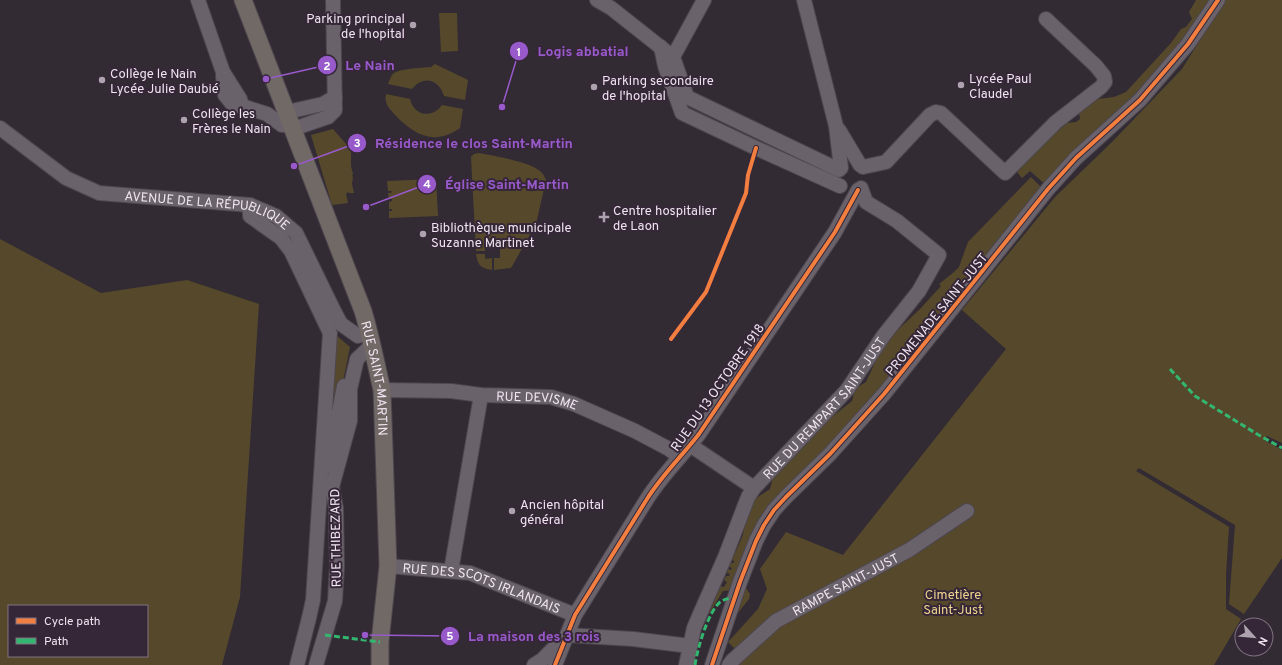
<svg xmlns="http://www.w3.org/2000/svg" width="1282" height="665" viewBox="0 0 1282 665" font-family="Overpass,sans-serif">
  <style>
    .green { fill: #56492b; fill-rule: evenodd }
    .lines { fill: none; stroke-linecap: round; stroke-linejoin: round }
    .minor-casing { stroke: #4d464e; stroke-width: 16 }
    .major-casing { stroke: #4d464e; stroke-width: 19 }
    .minor { stroke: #69626a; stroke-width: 14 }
    .major { stroke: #716965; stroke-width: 17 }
    .quiet { stroke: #33b770; stroke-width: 3; stroke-dasharray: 6 3; stroke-linecap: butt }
    .cycleway-casing { stroke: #362738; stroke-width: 6 }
    .cycleway { stroke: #f27e40; stroke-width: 4 }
    .poi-dot { fill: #ada3ae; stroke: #362738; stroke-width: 1.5 }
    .labels { text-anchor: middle; stroke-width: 4; stroke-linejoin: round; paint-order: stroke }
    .poi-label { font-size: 13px; fill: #efe4f0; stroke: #362738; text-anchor: start }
    .street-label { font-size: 13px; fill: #efe4f0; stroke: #362738 }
    .park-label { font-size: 13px; fill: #efd48f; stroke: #362738 }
    .leader { fill: none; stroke: #985acb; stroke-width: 1.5 }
    .callout-dot { fill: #985acb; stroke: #362738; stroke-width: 1.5 }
    .mark-label { font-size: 12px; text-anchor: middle; font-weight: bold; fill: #fff }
    .callout-label { font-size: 14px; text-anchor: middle; font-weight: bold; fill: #985acb; stroke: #362738; stroke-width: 4; stroke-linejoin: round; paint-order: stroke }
  </style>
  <rect width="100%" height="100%" fill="#332b34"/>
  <!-- green -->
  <g class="green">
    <path d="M1196 0H1213L1186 45 1046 185 1030 171 1022 178 1017 172 1055 130 1057 132 1067 123 1076 122 1080 119 1079 113 1098 99 1114 97 1126 92 1171 43 1181 29 1186 27 1192 19 1189 12Z"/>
    <path d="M1225 0H1282V443L1267 436 1264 440 1282 450V558L1244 614 1229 604 1235 525 1139 468 1136 471 1221 522 1229 527 1226 574V609L1241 619 1214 665H733L736 650 728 642 758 609 767 589 760 569 786 532 843 555 1006 349 962 310 1055 197 1112 142 1182 69Z"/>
    <path d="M439 13H457L458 51 441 52Z"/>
    <path d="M435 64 468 80 465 100 444 96C439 79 423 75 412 89L388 84C389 82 390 78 392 75 397 68 422 68 431 67Z"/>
    <path d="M386 94 410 99C414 116 432 119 442 105L463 109 460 128C434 146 415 135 396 116 389 108 384 104 386 94Z"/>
    <path d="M333 129 346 144 351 148V166L353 174 352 176 353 177 352 184 354 193H349L348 192 346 194 348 203 332 205 311 135Z"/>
    <path d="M479 153C494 156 534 162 543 174 544 176 545 178 546 180L536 224 511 268 494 270V258H500V242L485 243V251H476L471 157 474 154Z"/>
    <path d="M1031 177 1044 190 843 433 811 462 780 493 764 515 733 590 723 591 709 614H705L720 586 724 587 727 582 724 580 726 576H729L730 574 727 573 728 569 731 570 732 568 729 567 731 563H734V561L732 560 743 535 745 518 755 499 770 489 773 477 782 470 794 451 803 448 823 424 852 401 855 389 866 382 884 343 921 308 941 286 939 284 954 272 959 267 968 242Z"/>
    <path d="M436 179 438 216 389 218V211H392V209H389V202L392 201V199H389L388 193H391L392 191H388L387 181Z"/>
    <path d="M0 239 101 293 187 280 259 304 240 597 222 665H0ZM9 606H147V656H9Z"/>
    <path d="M476 254H485V259L492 258V270C480 268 478 265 476 254Z"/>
    <path d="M336 335 350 347 329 450Z"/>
    <path d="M745 587 750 594 749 599 733 619Z"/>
  </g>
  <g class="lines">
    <defs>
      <g id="minor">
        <path d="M198 0 223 72 240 99 242 106"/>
        <path d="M597 0 611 8 673 57 687 97 839 170"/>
        <path d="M804 0 836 126 841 168"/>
        <path d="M661 47 665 66 682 113 756 148 840 186"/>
        <path d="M667 64 673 57 704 0"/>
        <path d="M223 76 225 95 233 105 242 106 267 114 282 125H292"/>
        <path d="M287 112 323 104 335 97"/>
        <path id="s1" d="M0 128 66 178 99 193 250 205 276 216 296 233 334 311 341 324 358 336 369 331"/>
        <path d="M293 129 328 117 335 110 333 0"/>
        <path d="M839 130 860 165"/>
        <path d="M863 167 886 162 930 115 936 112 941 113 1005 173 1056 122 1101 87 1105 82 1104 76 1096 66 1046 19"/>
        <path d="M250 205V216L281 238 291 251 330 333 313 600 309 618 297 665"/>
        <path id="s2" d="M382 390 451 391 481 395 551 397 574 404 635 431 669 449 680 457"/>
        <path d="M690 445 754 488"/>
        <path d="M325 467 332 448 344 386"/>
        <path id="s3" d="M388 566 470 573 575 615"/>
        <path d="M451 571 481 395"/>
        <path d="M567 635 633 639 690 646"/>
        <path d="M316 665 335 601 337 566 336 508 332 487 350 421V389L357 359 372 345"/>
        <path d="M534 665 542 660 562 640"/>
        <path d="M555 665 575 615 647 499C662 475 682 456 699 434L835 232 858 190"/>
        <path id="s4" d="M686 665 694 628 700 614 725 557 748 497 754 488 847 390 884 335 919 291 939 255 897 221 866 202 861 188"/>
        <path d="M712 665 740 582 756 541 764 525 774 510 786 497 830 454 884 394 1048 189 1076 158 1140 100 1188 44 1218 0"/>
        <path id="s5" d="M729 665 732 661 776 621 909 550 967 511"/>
      </g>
      <g id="major">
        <path id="s6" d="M243 0 363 311C371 337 376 364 382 390L388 566 380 642V665"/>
      </g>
    </defs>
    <!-- minor casing -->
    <use href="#minor" class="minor-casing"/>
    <!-- major casing -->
    <use href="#major" class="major-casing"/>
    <!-- minor -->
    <use href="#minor" class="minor"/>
    <!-- major -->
    <use href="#major" class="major"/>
    <!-- quiet -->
    <g class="quiet">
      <path d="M1170 369 1195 396 1262 437 1282 448"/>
      <path d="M325 635 380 642"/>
      <path d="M695 665C697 650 708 612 720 602 724 599 730 598 735 597"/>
    </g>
    <defs>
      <g id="cycleway">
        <path d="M671 339 706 292 746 193 748 175 756 148"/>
        <path d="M555 665 575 615 647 499C662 475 682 456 699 434L835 232 858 190"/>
        <path d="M712 665 740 582 756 541 764 525 774 510 786 497 830 454 884 394 1048 189 1076 158 1140 100 1188 44 1218 0"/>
      </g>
    </defs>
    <!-- cycleway casing -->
    <use href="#cycleway" class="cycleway-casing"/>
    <!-- cycleway -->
    <use href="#cycleway" class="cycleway"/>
  </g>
  <!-- markers -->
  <g class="poi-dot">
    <circle cx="413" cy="25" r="4"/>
    <circle cx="102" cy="80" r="4"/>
    <circle cx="961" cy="85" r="4"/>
    <circle cx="594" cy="87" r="4"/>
    <circle cx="184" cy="120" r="4"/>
    <path d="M602 211h4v4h4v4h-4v4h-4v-4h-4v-4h4z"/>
    <circle cx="423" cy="234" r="4"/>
    <circle cx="512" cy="511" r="4"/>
  </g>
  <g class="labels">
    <!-- poi labels -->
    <g class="poi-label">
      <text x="405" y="23" text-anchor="end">Parking principal<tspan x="405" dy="15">de l'hopital</tspan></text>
      <text x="110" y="78">Collège le Nain<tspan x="110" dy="15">Lycée Julie Daubié</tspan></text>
      <text x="969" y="83">Lycée Paul<tspan x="969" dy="15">Claudel</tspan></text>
      <text x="602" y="85">Parking secondaire<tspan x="602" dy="15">de l'hopital</tspan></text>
      <text x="192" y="118">Collège les<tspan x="192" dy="15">Frères le Nain</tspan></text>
      <text x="613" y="215">Centre hospitalier<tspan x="613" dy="15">de Laon</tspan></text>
      <text x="431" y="232">Bibliothèque municipale<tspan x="431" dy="15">Suzanne Martinet</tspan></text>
      <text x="520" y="509">Ancien hôpital<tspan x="520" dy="15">général</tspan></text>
    </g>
    <!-- street labels -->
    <g class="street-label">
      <text dy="5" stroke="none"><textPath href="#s1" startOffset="230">AVENUE DE LA RÉPUBLIQUE</textPath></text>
      <text transform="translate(936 314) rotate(-51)" y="5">PROMENADE SAINT-JUST</text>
      <text dy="5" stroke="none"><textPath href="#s6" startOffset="402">RUE SAINT-MARTIN</textPath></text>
      <text transform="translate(717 387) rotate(-55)" y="5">RUE DU 13 OCTOBRE 1918</text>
      <text dy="5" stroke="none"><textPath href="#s2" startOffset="156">RUE DEVISME</textPath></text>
      <text dy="5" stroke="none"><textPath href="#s4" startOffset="297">RUE DU REMPART SAINT-JUST</textPath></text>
      <text transform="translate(335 538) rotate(-91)" y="5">RUE THIBEZARD</text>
      <text dy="5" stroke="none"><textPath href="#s5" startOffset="143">RAMPE SAINT-JUST</textPath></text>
      <text dy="5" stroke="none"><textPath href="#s3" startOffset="97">RUE DES SCOTS IRLANDAIS</textPath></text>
    </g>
    <!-- park labels -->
    <g class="park-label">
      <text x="953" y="599">Cimetière<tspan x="953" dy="15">Saint-Just</tspan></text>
    </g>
  </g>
  <!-- callouts -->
  <path class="leader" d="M502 107L519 51M266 79L327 65M294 166L357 143M366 207L427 184M365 635L450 636"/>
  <g class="callout-dot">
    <circle cx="502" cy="107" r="4"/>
    <circle cx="266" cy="79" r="4"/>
    <circle cx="294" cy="166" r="4"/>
    <circle cx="366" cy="207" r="4"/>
    <circle cx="365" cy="635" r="4"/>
    <circle cx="519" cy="51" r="10"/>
    <circle cx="327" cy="65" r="10"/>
    <circle cx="357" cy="143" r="10"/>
    <circle cx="427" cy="184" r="10"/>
    <circle cx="450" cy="636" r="10"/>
  </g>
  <g class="mark-label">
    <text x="519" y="56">1</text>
    <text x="327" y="70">2</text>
    <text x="357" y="147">3</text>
    <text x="427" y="188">4</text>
    <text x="450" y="640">5</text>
  </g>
  <g class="callout-label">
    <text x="583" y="56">Logis abbatial</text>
    <text x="370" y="70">Le Nain</text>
    <text x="474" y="148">Résidence le clos Saint-Martin</text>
    <text x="507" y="189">Église Saint-Martin</text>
    <text x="534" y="641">La maison des 3 rois</text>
  </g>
  <!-- legend -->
  <rect x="8" y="605" width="140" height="52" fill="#362738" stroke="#807382"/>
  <rect x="16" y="618" width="20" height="6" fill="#f27e40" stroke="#807382"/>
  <text x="44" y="625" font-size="12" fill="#efe4f0">Cycle path</text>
  <rect x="16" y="638" width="20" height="6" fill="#33b770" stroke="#807382"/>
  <text x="44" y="645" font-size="12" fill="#efe4f0">Path</text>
  <!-- north arrow -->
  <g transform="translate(1254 637) rotate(117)"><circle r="19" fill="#362738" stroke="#807382"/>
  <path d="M0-3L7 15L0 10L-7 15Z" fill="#ada3ae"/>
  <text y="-6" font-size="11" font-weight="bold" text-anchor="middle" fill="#efe4f0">N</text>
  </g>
</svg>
